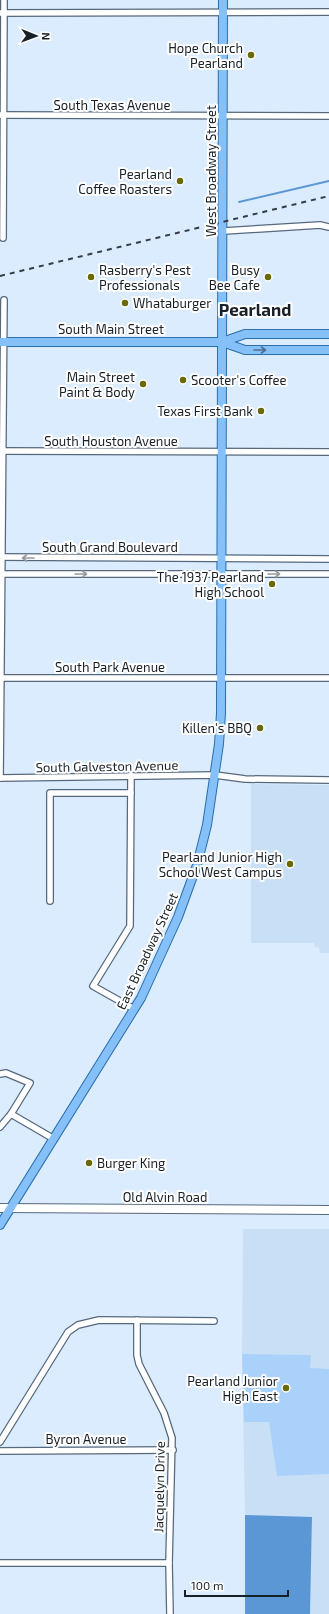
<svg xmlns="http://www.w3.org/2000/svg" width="329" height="1614" viewBox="0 0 329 1614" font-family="'Exo 2',sans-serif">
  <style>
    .built { fill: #c9dff6 }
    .green { fill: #aad1f9 }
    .water { fill: #5a97d4 }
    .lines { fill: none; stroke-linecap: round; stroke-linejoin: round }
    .stream { stroke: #5a97d4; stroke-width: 2 }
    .street-casing { stroke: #56687c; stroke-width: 8 }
    .secondary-casing { stroke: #56687c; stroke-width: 10 }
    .primary-casing { stroke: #2a6eac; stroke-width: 10 }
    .street { stroke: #fff; stroke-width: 5.5 }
    .secondary { stroke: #fff; stroke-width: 8 }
    .primary { stroke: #85c1f8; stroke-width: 8 }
    .rail { stroke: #343d46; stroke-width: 2; stroke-dasharray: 5 5; stroke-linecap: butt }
    .oneway { stroke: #4e7090 }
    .oneway2 { stroke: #979a9e }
    .poi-dot { fill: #696907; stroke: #fff; stroke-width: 1.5 }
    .labels { text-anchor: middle; stroke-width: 4; stroke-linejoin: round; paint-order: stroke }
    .poi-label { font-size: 13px; fill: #171f27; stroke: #fff; text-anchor: end }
    .street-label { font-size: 13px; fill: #171f27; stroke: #fff }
    .district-label { font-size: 17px; font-weight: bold; fill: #171f27; stroke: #fff }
  </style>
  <rect width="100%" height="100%" fill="#dbecff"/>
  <!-- built -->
  <g class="built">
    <path d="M251 784 329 785V953H320L319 948 315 947 314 943H251Z"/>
    <path d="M243 1229H329V1614H310L312 1518 245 1515 242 1354Z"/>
  </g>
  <!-- green -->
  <path class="green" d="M242 1354 311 1355 310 1368 329 1369V1474L277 1476 269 1422H244Z"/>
  <!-- water -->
  <path class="water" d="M245 1515 312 1517 310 1614H245Z"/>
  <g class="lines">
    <!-- stream -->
    <path class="stream" d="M239 202 329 181"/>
    <defs>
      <g id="street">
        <path d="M0 13 329 12"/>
        <path d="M0 115 329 116"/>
        <path d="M224 231 320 225 329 227"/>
        <path d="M3 238 4 0"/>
        <path d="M0 451 329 452"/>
        <path d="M0 557 329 559"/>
        <path d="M0 574H329"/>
        <path d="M0 678H329"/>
        <path d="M131 775 130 926 93 986 134 1009"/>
        <path d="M0 778 4 300"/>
        <path d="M0 778 215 775 245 779 329 780"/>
        <path d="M50 901V793H131"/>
        <path d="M0 1074 6 1073 30 1083 11 1114 54 1139"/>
        <path d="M0 1127 11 1114"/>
        <path d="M137 1320V1355L139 1364 164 1413 172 1438 169 1563 170 1614"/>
        <path d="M0 1442 68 1332 78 1325 99 1320 214 1321"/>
        <path d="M0 1451 173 1450"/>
        <path d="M0 1563H169"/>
      </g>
      <path id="secondary" d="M0 1208 329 1210"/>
      <g id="primary">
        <path d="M0 342H222L245 350H329"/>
        <path d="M222 342 245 334H329"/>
        <path d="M0 1225 141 998 178 917 197 865 207 825 219 744 221 713 223 0"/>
      </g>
    </defs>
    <!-- street casing -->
    <use href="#street" class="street-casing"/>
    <!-- secondary casing -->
    <use href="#secondary" class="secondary-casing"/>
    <!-- primary casing -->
    <use href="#primary" class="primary-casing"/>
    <!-- street -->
    <use href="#street" class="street"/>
    <!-- secondary -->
    <use href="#secondary" class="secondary"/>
    <!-- primary -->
    <use href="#primary" class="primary"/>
    <!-- rail -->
    <path class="rail" d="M0 276 329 196"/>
  </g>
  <!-- one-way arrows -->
  <defs><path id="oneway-shaft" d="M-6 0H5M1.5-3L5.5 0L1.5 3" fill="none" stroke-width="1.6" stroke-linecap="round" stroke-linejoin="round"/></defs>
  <use class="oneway" href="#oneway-shaft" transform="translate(260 350)"/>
  <g class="oneway2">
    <use href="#oneway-shaft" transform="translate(28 558) rotate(-180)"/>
    <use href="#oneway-shaft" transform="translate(81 574)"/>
    <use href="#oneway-shaft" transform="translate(274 574)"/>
  </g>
  <!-- markers -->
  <g class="poi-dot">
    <circle cx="251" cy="55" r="4"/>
    <circle cx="180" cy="181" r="4"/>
    <circle cx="91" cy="277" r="4"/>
    <circle cx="268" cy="277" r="4"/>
    <circle cx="125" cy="303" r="4"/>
    <circle cx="183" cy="380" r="4"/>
    <circle cx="143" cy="384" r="4"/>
    <circle cx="261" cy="411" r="4"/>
    <circle cx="272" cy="584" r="4"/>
    <circle cx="260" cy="728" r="4"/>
    <circle cx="290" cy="864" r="4"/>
    <circle cx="89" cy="1163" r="4"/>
    <circle cx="286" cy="1388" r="4"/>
  </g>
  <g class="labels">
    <!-- poi labels -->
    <g class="poi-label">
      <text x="243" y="53">Hope Church<tspan x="243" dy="15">Pearland</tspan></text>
      <text x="172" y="179">Pearland<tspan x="172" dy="15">Coffee Roasters</tspan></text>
      <text x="99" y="275" text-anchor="start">Rasberry's Pest<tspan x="99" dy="15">Professionals</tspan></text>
      <text x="260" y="275">Busy<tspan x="260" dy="15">Bee Cafe</tspan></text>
      <text x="133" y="308" text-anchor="start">Whataburger</text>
      <text x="135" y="382">Main Street<tspan x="135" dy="15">Paint &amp; Body</tspan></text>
      <text x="191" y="385" text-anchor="start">Scooter's Coffee</text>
      <text x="253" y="416">Texas First Bank</text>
      <text x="264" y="582">The 1937 Pearland<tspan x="264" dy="15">High School</tspan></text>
      <text x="252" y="733">Killen's BBQ</text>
      <text x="282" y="862">Pearland Junior High<tspan x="282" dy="15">School West Campus</tspan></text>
      <text x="97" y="1168" text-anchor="start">Burger King</text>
      <text x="278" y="1386">Pearland Junior<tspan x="278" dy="15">High East</tspan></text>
    </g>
    <!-- street labels -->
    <g class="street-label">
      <text x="112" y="110">South Texas Avenue</text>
      <text transform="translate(211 171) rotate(-90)" y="5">West Broadway Street</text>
      <text x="111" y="334">South Main Street</text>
      <text x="111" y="446">South Houston Avenue</text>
      <text x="110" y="552">South Grand Boulevard</text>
      <text x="110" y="672">South Park Avenue</text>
      <text transform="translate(107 766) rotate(-1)" y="5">South Galveston Avenue</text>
      <text transform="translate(147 951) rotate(-65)" y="5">East Broadway Street</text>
      <text x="165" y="1202">Old Alvin Road</text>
      <text x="86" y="1444">Byron Avenue</text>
      <text transform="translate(159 1487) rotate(-89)" y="5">Jacquelyn Drive</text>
    </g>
    <!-- district labels -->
    <g class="district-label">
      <text x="255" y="316">Pearland</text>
    </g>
  </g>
  <!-- north arrow -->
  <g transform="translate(36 36) rotate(91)" stroke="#ffffff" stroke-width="3" paint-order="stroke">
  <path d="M0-3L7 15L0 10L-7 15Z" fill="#171f27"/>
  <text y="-6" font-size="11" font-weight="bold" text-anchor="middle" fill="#171f27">N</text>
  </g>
  <!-- scale -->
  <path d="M185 1590v6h103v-6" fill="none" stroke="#171f27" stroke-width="2"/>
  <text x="191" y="1590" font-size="12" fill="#171f27" stroke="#ffffff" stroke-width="3" paint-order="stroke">100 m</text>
</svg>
